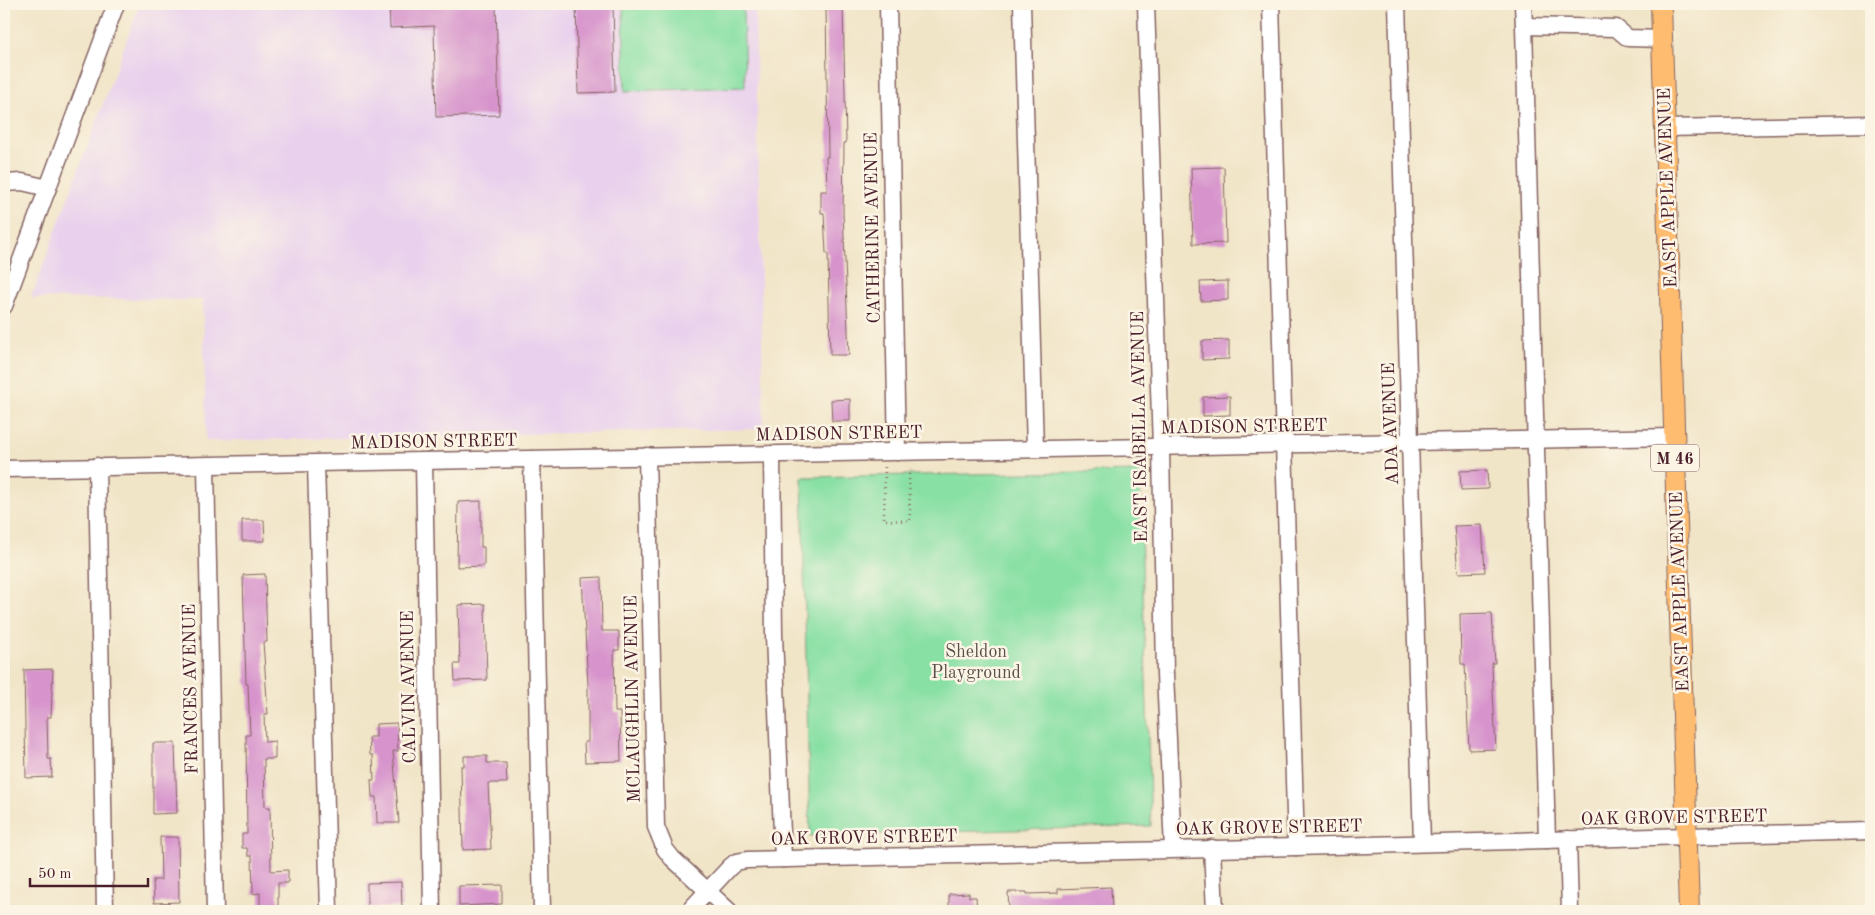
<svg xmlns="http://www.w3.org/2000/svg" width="1875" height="915" viewBox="0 0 1875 915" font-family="'Old Standard TT',serif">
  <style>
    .built { fill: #e9d1ed }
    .green { fill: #89e0a5; stroke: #6a8068 }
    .building { fill: #d794cc }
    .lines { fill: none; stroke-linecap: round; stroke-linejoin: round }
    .minor-casing { stroke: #846462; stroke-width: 19 }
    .major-casing { stroke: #846462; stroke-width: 22 }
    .path { stroke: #846462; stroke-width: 2.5; stroke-dasharray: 1 4; stroke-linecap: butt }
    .minor { stroke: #fff; stroke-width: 16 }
    .major { stroke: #febc70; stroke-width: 20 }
    .labels { text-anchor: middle; stroke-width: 5; stroke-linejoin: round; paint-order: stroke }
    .shield { fill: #fcf5e5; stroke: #7f5f63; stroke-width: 1 }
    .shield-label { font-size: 16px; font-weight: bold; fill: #4a1f2b }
    .street-label { font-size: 18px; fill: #4a1f2b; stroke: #fcf5e5 }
    .park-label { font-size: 18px; fill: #5a4f4a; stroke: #fcf5e5 }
  </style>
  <rect width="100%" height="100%" fill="#fcf5e5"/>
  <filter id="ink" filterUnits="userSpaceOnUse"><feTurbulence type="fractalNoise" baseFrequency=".02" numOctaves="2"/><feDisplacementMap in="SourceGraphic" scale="10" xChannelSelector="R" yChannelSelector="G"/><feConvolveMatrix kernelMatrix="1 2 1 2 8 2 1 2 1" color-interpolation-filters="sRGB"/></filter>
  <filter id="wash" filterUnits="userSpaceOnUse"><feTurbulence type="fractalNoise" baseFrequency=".0096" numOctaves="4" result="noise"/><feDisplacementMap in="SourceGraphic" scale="20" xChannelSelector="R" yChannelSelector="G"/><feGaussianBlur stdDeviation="1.12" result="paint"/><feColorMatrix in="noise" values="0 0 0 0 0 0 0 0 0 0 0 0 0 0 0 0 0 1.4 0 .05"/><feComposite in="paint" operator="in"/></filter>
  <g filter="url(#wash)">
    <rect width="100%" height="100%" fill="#f1e5c8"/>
    <!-- built -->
    <path class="built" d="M140 4H755L764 429 206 441 203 300 31 298Z"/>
    <!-- green -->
    <g class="green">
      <path d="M623 4H743L745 87 625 91Z"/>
      <path d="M1139 471 1151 826 810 836 802 477Z"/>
    </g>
    <g id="blocks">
      <!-- building -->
      <g class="building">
        <path d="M389 4H496L499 115 436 117 434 26 390 28Z"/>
        <path d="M576 4H613L615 92 578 93Z"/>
        <path d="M826 4H843L846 143H844L843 213 849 355H830L828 253H826L824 213H821V191H827L826 157H828Z"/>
        <path d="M1224 167 1226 243 1193 244 1191 168Z"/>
        <path d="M1228 281V300L1201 301 1200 282Z"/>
        <path d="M1229 340V359L1202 360V341Z"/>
        <path d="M1230 396V415L1203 416V397Z"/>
        <path d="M850 399V421H832L831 400Z"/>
        <path d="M1487 470 1488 489 1461 490 1460 471Z"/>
        <path d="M481 501V547H484V566L457 567 458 502Z"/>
        <path d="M242 520H264L265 541H242Z"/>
        <path d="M1482 525 1485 572 1458 573 1454 526Z"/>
        <path d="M265 574 267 642H263L268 714H264L265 742 275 741V759H264L265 807H270L271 871 288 870V883H278V909L260 910V893L253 894 252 856H248L247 848H242V834H247L246 735H250L248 684H246L243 575Z"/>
        <path d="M601 577 602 631H619V650H614L615 712H620L621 761 585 762 584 742H588V685L582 578Z"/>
        <path d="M485 604 487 680 455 681 454 664H460L458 605Z"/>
        <path d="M1492 613 1495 663H1492L1493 692 1496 749 1469 750 1465 664H1461L1460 614Z"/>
        <path d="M53 669 51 717H47L48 759H51L52 777 26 778 24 670Z"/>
        <path d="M397 723 398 751H393L399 823H377L376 797H372L371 780H374L373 755H370L369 737H376V724Z"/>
        <path d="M153 743H175L177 813 153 814Z"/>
        <path d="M464 756H487V763H506L507 783H488L491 849 463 850 461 766H464Z"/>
        <path d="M160 837H178L179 902 154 903 153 880H161Z"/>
        <path d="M401 882 402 907 367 908V883Z"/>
        <path d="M502 885V904L459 906V886Z"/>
        <path d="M1111 887 1112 911H1009L1008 892H1027V894L1058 893V889Z"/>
        <path d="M969 893V897H976L977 911H949V894Z"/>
      </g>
    </g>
  </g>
  <g filter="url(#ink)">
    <use href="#blocks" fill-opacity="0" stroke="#846462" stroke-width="1"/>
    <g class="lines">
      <defs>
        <g id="minor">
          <path d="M888 4 897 452"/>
          <path d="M1022 4 1035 449"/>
          <path d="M1146 4 1161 447 1165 674 1173 849"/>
          <path d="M1271 4 1296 847"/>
          <path d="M1397 4 1422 843"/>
          <path d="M1523 4 1524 26"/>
          <path d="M1665 128 1871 124"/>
          <path d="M4 183 22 182 48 188"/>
          <path d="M4 306 116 4"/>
          <path d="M772 454 774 635 783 859"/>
          <path d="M647 456 656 827 665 849 672 858 729 911"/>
          <path d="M532 459 542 911"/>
          <path d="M424 462 432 911"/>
          <path d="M316 464 329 911"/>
          <path d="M97 466 105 911"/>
          <path d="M206 466 215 911"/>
          <path d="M4 469 1675 437"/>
          <path d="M1568 839 1570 911"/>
          <path d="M1547 840 1524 26 1616 28 1628 38 1662 39"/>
          <path d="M1212 848 1215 911"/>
          <path d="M689 911 730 867 736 862 747 860 1296 847 1871 831"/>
        </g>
        <path id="major" d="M1661 4 1689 911"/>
      </defs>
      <!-- minor casing -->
      <use href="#minor" class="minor-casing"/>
      <!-- major casing -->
      <use href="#major" class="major-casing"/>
      <!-- path -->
      <path class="path" d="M885 467 884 520 910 521 909 468"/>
      <!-- minor -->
      <use href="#minor" class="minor"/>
      <!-- major -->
      <use href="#major" class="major"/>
    </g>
  </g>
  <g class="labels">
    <!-- shield labels -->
    <rect class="shield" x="1651" y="444.5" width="48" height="27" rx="4"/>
    <g class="shield-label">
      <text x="1675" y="464">M 46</text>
    </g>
    <!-- street labels -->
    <g class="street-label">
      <text transform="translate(1667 188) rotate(-92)" y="6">EAST APPLE AVENUE</text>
      <text transform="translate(872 228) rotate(-91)" y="6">CATHERINE AVENUE</text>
      <text transform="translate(1390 424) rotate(-92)" y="6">ADA AVENUE</text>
      <text transform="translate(1244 426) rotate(-1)" y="6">MADISON STREET</text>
      <text transform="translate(1139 427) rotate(-91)" y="6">EAST ISABELLA AVENUE</text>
      <text transform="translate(839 433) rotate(-1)" y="6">MADISON STREET</text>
      <text transform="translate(434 441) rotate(-1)" y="6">MADISON STREET</text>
      <text transform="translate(1679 592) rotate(-92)" y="6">EAST APPLE AVENUE</text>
      <text transform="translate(408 687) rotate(-91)" y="6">CALVIN AVENUE</text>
      <text transform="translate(190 689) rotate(-91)" y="6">FRANCES AVENUE</text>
      <text transform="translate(632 699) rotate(-91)" y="6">MCLAUGHLIN AVENUE</text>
      <text transform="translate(1674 817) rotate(-1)" y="6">OAK GROVE STREET</text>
      <text transform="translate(1269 827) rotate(-1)" y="6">OAK GROVE STREET</text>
      <text transform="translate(864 837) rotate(-1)" y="6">OAK GROVE STREET</text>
    </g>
    <!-- park labels -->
    <g class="park-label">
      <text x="976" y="657">Sheldon<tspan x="976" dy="21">Playground</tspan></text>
    </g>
  </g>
  <!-- margin -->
  <rect width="1875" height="915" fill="none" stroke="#fcf5e5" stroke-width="20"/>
  <!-- scale -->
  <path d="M30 878v8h118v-8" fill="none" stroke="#4a1f2b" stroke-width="2.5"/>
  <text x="38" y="878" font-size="15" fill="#4a1f2b" stroke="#fcf5e5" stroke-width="4" paint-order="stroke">50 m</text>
</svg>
